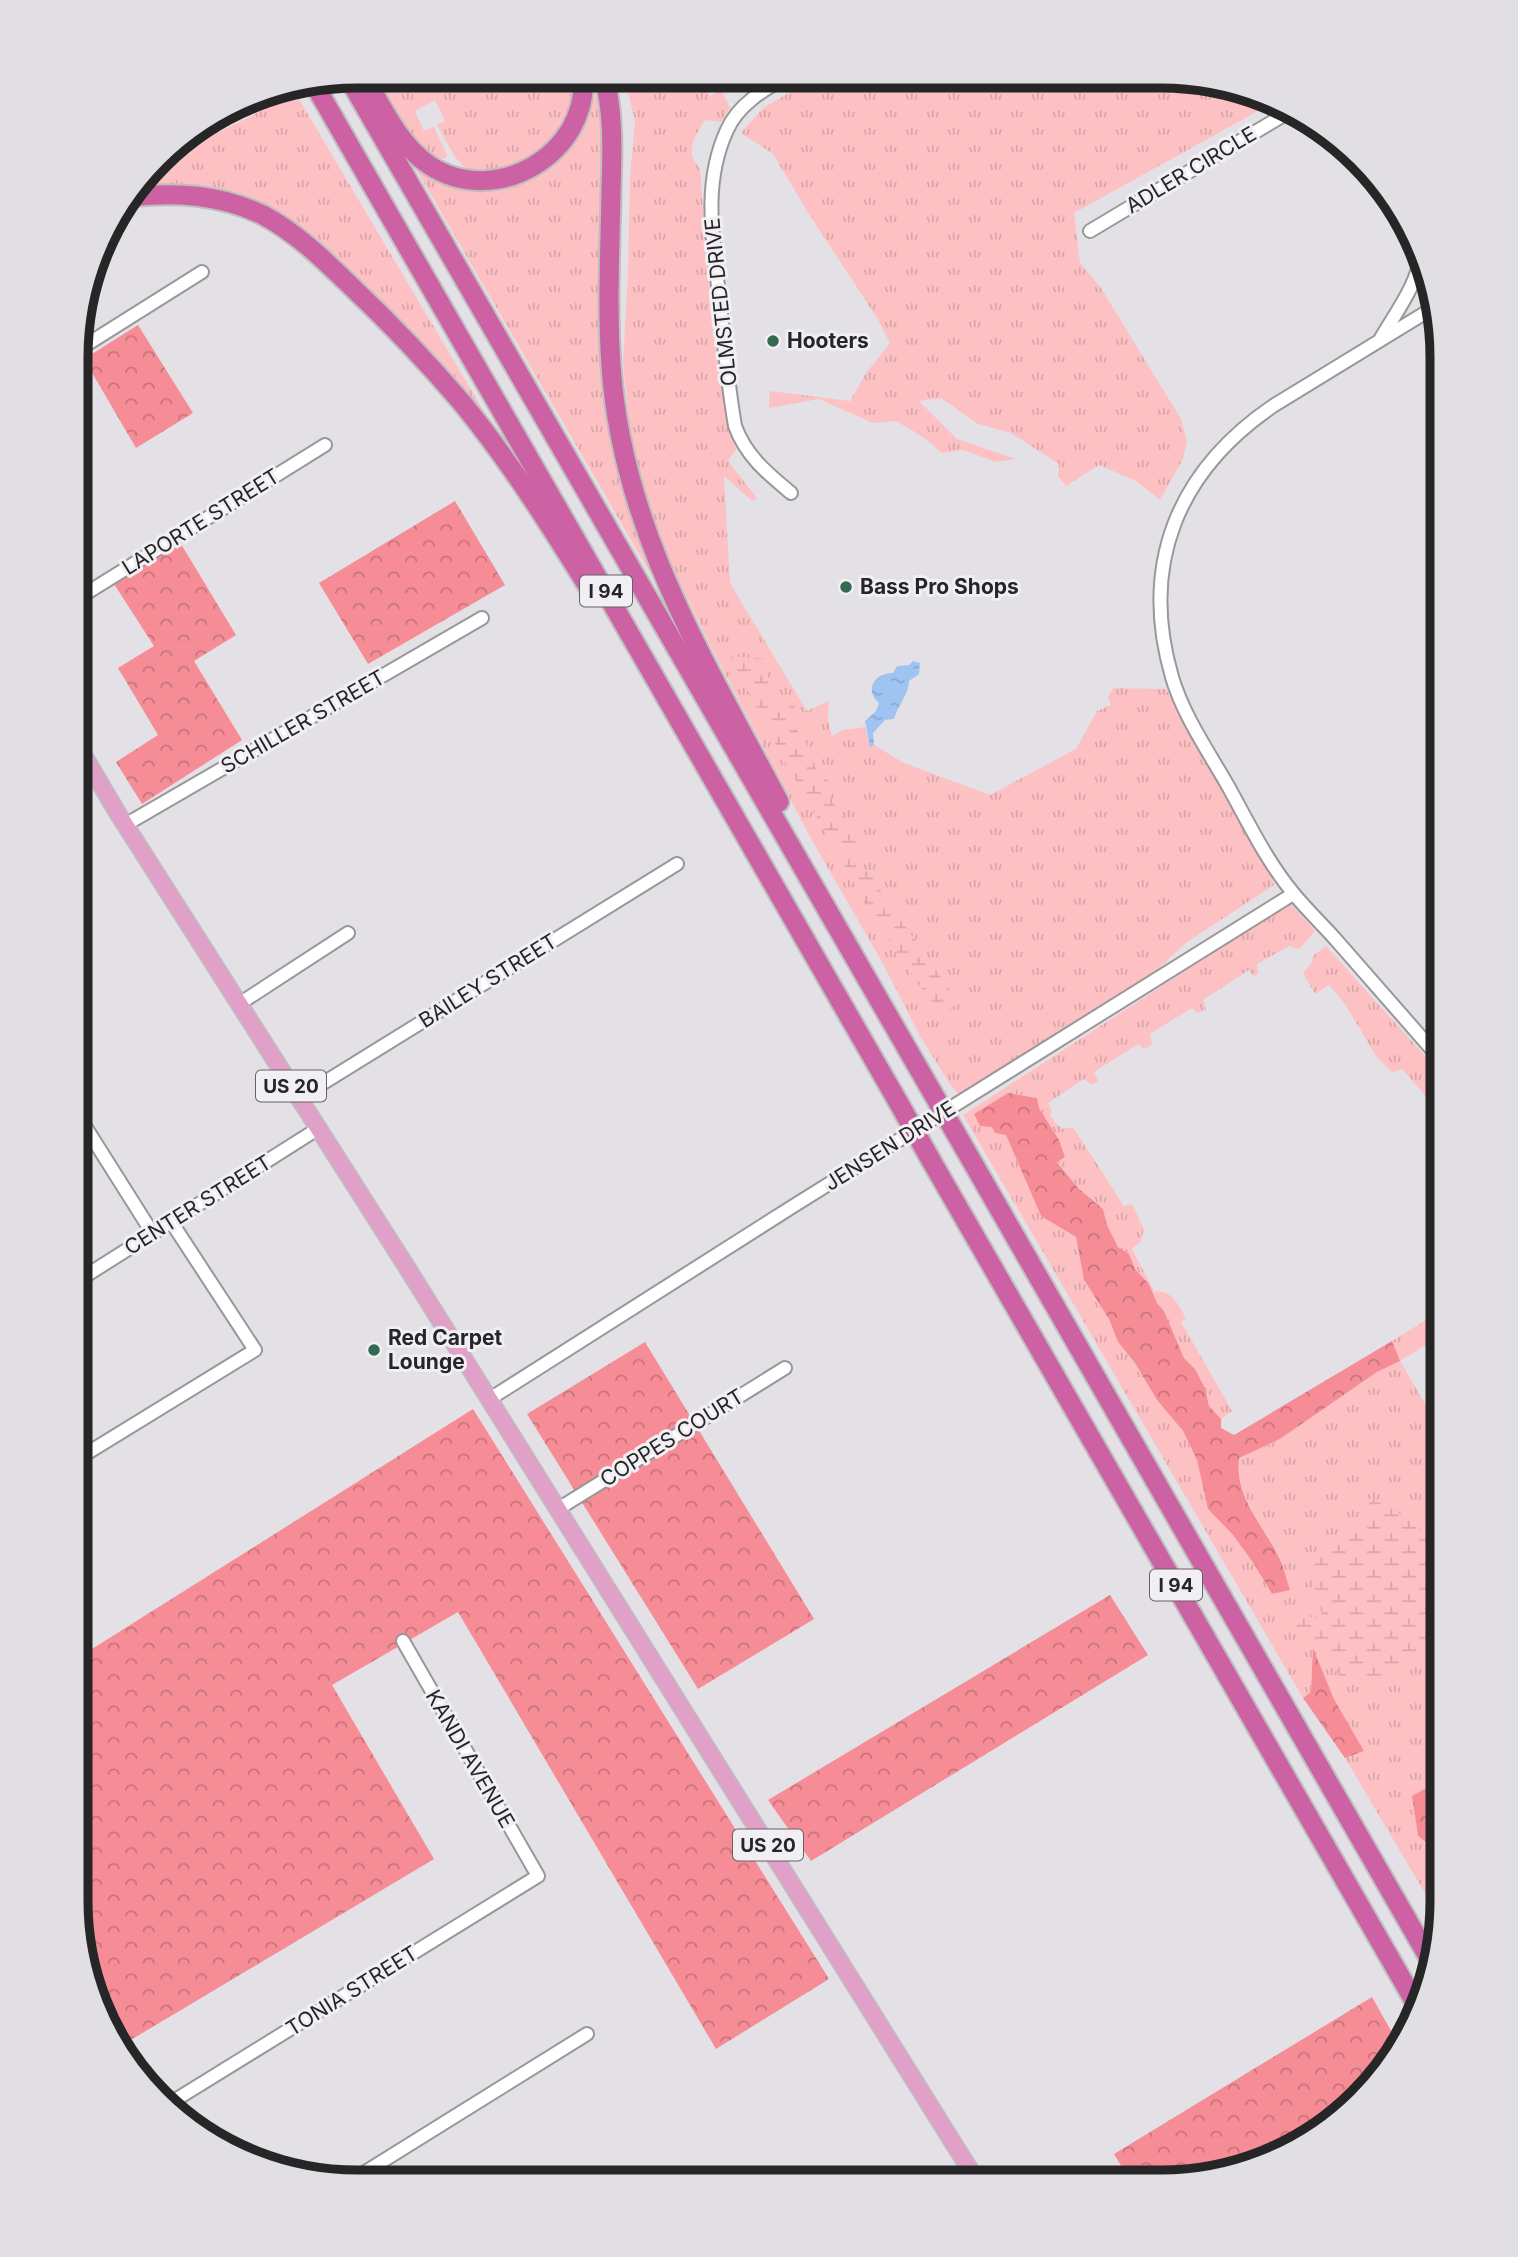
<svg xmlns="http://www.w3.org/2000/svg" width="1518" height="2257" viewBox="0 0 1518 2257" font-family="Inter,sans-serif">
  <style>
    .grass { fill: url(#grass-tufts) }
    .forest { fill: url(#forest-crowns) }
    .wetland { fill: url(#wetland-marsh) }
    .water { fill: url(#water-ripples) }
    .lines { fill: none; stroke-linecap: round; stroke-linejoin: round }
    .minor-casing { stroke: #9a979b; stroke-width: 16 }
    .major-casing { stroke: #bebebe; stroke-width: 19 }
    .highway-casing { stroke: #bebebe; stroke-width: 23 }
    .minor { stroke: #fff; stroke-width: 12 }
    .major { stroke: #e0a0c8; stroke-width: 16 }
    .highway { stroke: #cc61a3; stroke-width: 19 }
    .highway-bridge-casing { stroke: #bebebe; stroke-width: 23; stroke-linecap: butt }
    .highway-bridge { stroke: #cc61a3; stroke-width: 19 }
    .poi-dot { fill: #326950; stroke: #f1eff3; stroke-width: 2.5 }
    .labels { text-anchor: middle; stroke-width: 6; stroke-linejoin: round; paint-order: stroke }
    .shield { fill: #f1eff3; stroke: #646264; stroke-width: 2 }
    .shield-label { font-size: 19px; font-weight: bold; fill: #272627 }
    .street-label { font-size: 21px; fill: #272627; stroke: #f1eff3 }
    .poi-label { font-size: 21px; font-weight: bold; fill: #272627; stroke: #f1eff3; text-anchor: start }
    .rim { fill: none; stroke: #272627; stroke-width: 9 }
  </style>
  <defs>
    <pattern id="grass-tufts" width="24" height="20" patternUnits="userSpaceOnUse" patternTransform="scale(1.75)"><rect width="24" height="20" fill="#fdc1c4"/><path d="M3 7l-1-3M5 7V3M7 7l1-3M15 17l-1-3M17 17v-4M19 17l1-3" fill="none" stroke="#d9a6a8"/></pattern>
    <pattern id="forest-crowns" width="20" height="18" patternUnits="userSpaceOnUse" patternTransform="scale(1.75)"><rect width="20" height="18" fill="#f68d96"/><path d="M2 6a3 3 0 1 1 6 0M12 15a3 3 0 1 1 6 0" fill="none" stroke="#c7737a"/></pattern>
    <pattern id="wetland-marsh" width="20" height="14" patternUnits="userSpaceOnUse" patternTransform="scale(1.75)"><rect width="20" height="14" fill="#fdc1c4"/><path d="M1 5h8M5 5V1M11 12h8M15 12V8" fill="none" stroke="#d9a6a8"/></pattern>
    <pattern id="water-ripples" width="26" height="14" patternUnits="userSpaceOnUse" patternTransform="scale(1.75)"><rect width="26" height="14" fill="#9fc4f2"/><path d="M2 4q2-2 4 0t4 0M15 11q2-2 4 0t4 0" fill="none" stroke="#89a8d0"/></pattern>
  </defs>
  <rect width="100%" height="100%" fill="#e4e1e6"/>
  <!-- grass -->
  <g class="grass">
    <path d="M373 75 574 76 571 106 563 127 548 147 513 169 477 172 464 167 455 157 437 125 445 121 435 100 415 111 424 131 434 127 447 155 446 158C419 163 386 96 373 75Z"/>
    <path d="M588 76H594L602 132V303L654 570 653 573 649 571 409 157 445 181 555 159Z"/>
    <path d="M624 76H697L710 96 721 89 730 108 721 122 705 120C694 139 684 149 700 169 707 265 712 356 736 450L728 461 757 498 752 501 724 476 730 583 807 711 829 701 828 721 832 736 843 730 865 727 870 746 874 745 904 763 990 795 1076 749 1097 711 1111 705 1108 697 1113 688 1166 689 1270 873 1274 885 1187 942 1156 971 960 1095 951 1086 920 1036 882 962 810 837 708 641 667 556 643 486 629 427 623 362 628 272 630 175 635 121Z"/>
    <path d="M816 77 1199 78 1269 96 1276 101 1074 213 1080 263 1101 288 1181 419 1187 442 1183 459 1160 500 1136 481 1099 465 1066 486 1058 476 1059 464 1011 433 978 424 941 398 919 401 957 439 1016 459 996 462 963 450 942 453 923 437 896 421 873 423 819 399 769 408 770 391 850 401 866 373 890 343 877 318 807 211 773 154 741 133 763 108Z"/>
    <path d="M293 89 516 466 283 221 136 187C160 159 213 135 247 118 263 110 278 99 293 89Z"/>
    <path d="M1290 903 1315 931 1299 949 1289 946 1257 964 1258 974 1253 976 1249 970 1203 1000 1206 1010 1198 1013 1192 1008 1150 1034 1152 1044 1144 1049 1138 1044 1094 1072 1098 1081 1092 1085 1084 1079 1048 1103 1052 1110 1050 1115 1056 1124 1063 1129 1073 1127 1124 1206 1132 1204 1144 1229 1141 1241 1132 1249 1154 1291C1173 1291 1177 1303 1186 1318L1181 1322 1232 1411 1221 1419 1209 1406 1205 1388 1195 1369 1184 1358 1164 1312 1157 1303 1149 1284 1135 1269 1129 1255 1118 1247 1107 1225 1103 1209 1078 1188 1057 1161 1065 1156 1059 1140 1039 1108 1037 1098 1008 1093 997 1101 992 1127 1006 1135 1041 1216 1076 1237 1084 1280 1109 1319 1118 1342 1135 1363 1157 1400 1183 1431 1197 1460 1208 1509 1233 1535 1254 1564 1272 1594 1289 1590C1287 1581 1285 1571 1282 1563 1267 1528 1235 1499 1239 1458L1280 1439 1377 1372 1399 1361 1392 1341 1442 1310V1335L1400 1361 1426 1405 1442 1414V1779L1412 1796 1418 1836 1442 1854V1922L1345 1758 1364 1751 1334 1699 1314 1651 1311 1692 1303 1698 963 1115Z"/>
    <path d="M1326 946 1442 1075V1115L1402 1069 1392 1072 1376 1056 1345 1004 1329 985 1315 994 1303 973 1311 964 1313 956Z"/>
  </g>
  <!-- forest -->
  <g class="forest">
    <path d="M138 325 193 413 136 448 84 359Z"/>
    <path d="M455 501 505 585 368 664 319 583Z"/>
    <path d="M181 544 236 635 194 661 242 740 142 804 116 762 158 735 118 668 154 646 114 584Z"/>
    <path d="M1008 1093 1037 1098 1039 1108 1059 1140 1065 1157 1057 1162 1078 1188 1103 1209 1107 1225 1118 1247 1129 1254 1135 1269 1149 1284 1157 1303 1164 1311 1184 1358 1195 1369 1205 1388 1209 1406 1221 1419V1428L1234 1435 1392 1341 1400 1361 1377 1372 1280 1439 1239 1458C1234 1500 1267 1528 1282 1564 1285 1572 1287 1581 1290 1590L1272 1594 1254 1564 1233 1535 1208 1509 1197 1460 1183 1431 1157 1400 1135 1363 1118 1342 1109 1319 1084 1280 1076 1237 1041 1216 1006 1135 995 1133 992 1127 980 1126 974 1114Z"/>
    <path d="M645 1342 814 1619 698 1689 527 1414Z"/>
    <path d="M473 1409 829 1979 716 2049 458 1612 332 1685 434 1859 119 2047 97 2009 75 1901 76 1659Z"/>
    <path d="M1110 1595 1148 1655 811 1861 768 1800Z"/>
    <path d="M1313 1648 1334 1699 1364 1751 1345 1758 1303 1698 1311 1692Z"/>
    <path d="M1442 1779V1854L1418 1836 1412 1796Z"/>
    <path d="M1372 1997 1399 2045 1385 2072 1333 2123 1270 2160 1162 2182H1131L1114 2154Z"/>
  </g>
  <!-- wetland -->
  <g class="wetland">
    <path d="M725 646 732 656 766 659 771 704 788 697 796 710 795 728 806 742 816 769 829 782V796L856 835 862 870 881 869 880 890 959 1003 948 1010 938 1008 918 984 868 907 778 749Z"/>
    <path d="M1371 1496 1403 1516 1442 1548V1652C1417 1651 1395 1675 1377 1691L1357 1674 1342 1681 1323 1645 1303 1643 1288 1616H1306L1324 1620 1306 1563 1363 1526Z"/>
  </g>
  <!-- water -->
  <path class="water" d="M913 661 920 663 919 674 909 681C909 694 897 707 894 719L885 720 873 733 874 745 870 747 865 721 876 711 879 703C864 690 874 673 893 673L897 666 909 665Z"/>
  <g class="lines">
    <defs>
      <g id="minor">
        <path d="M786 77C763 90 738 105 727 130 701 186 714 245 720 304 724 344 728 385 735 426 746 456 767 473 791 493"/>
        <path d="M1090 231 1292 110"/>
        <path d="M1433 308 1273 406C1178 471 1139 564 1172 677 1183 715 1208 751 1228 786 1248 822 1267 862 1294 894 1307 910 1323 925 1337 941 1372 981 1407 1021 1442 1061"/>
        <path d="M1381 338C1397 311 1419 282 1422 250"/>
        <path d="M78 350 202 272"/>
        <path d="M77 599 325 445"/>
        <path d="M125 825 482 618"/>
        <path d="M239 1004 348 933"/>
        <path d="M299 1098 677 864"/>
        <path d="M76 1112 153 1234"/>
        <path d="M76 1282 319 1128"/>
        <path d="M488 1400 795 1205 1293 894"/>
        <path d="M76 1460 255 1350 172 1223"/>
        <path d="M558 1509 785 1368"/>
        <path d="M167 2105 538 1876 403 1641"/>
        <path d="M354 2179 587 2034"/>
        <path d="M659 2180H662"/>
      </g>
      <g id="major">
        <path d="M166 151 235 108"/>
        <path d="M77 744 117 812 406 1266 977 2181"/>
      </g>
      <g id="highway">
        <path d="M363 75C382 106 398 144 429 165 495 209 589 154 583 76"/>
        <path d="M604 76C614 114 612 153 611 192 610 250 607 308 611 366 622 529 705 661 779 802"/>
        <path d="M348 77 924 1078"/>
        <path d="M313 82 897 1100"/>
        <path d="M128 197C175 192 219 194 263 215 297 233 326 262 353 288 392 325 429 364 463 404 511 463 552 528 592 593"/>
        <path d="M962 1144 1433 1965"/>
        <path d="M932 1162 1419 2009"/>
      </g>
    </defs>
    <!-- minor casing -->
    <use href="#minor" class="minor-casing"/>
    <!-- major casing -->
    <use href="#major" class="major-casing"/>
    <!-- highway casing -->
    <use href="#highway" class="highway-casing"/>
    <!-- minor -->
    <use href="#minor" class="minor"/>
    <!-- major -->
    <use href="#major" class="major"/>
    <!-- highway -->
    <use href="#highway" class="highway"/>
    <defs>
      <g id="highway-bridge">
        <path d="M924 1078 962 1144"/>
        <path d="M897 1100 932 1162"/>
      </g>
    </defs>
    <!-- highway-bridge casing -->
    <use href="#highway-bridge" class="highway-bridge-casing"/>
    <!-- highway-bridge -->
    <use href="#highway-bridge" class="highway-bridge"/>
  </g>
  <!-- markers -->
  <g class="poi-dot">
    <circle cx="773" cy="341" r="7"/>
    <circle cx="846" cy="587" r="7"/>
    <circle cx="374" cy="1350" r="7"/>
  </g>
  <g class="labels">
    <!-- shield labels -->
    <g class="shield">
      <rect x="580" y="575.5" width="52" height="31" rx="5"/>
      <rect x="256" y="1070.5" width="70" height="31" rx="5"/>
      <rect x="1150" y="1569.5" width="52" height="31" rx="5"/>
      <rect x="733" y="1829.5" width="70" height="31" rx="5"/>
    </g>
    <g class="shield-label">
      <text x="606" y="598">I 94</text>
      <text x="291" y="1093">US 20</text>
      <text x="1176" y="1592">I 94</text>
      <text x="768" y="1852">US 20</text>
    </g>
    <!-- street labels -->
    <g class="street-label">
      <text transform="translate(1191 170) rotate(-31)" y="7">ADLER CIRCLE</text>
      <text transform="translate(721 302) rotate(-96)" y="7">OLMSTED DRIVE</text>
      <text transform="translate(201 522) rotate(-32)" y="7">LAPORTE STREET</text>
      <text transform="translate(303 722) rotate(-30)" y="7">SCHILLER STREET</text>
      <text transform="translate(488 981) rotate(-32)" y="7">BAILEY STREET</text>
      <text transform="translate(890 1146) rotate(-32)" y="7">JENSEN DRIVE</text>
      <text transform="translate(198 1205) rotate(-32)" y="7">CENTER STREET</text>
      <text transform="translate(672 1438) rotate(-32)" y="7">COPPES COURT</text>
      <text transform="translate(470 1759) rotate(60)" y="7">KANDI AVENUE</text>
      <text transform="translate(352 1991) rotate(-32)" y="7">TONIA STREET</text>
    </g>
    <!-- poi labels -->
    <g class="poi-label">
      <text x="787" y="348">Hooters</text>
      <text x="860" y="594">Bass Pro Shops</text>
      <text x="388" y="1345">Red Carpet<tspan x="388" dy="24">Lounge</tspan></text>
    </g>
  </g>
  <!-- crop -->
  <path d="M0 0H1518V2257H0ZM357 88H1161A269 269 0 0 1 1430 357V1901A269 269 0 0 1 1161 2170H357A269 269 0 0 1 88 1901V357A269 269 0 0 1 357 88Z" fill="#e1dfe3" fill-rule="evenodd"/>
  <path class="rim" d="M357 88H1161A269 269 0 0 1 1430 357V1901A269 269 0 0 1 1161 2170H357A269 269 0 0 1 88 1901V357A269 269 0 0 1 357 88Z"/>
</svg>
